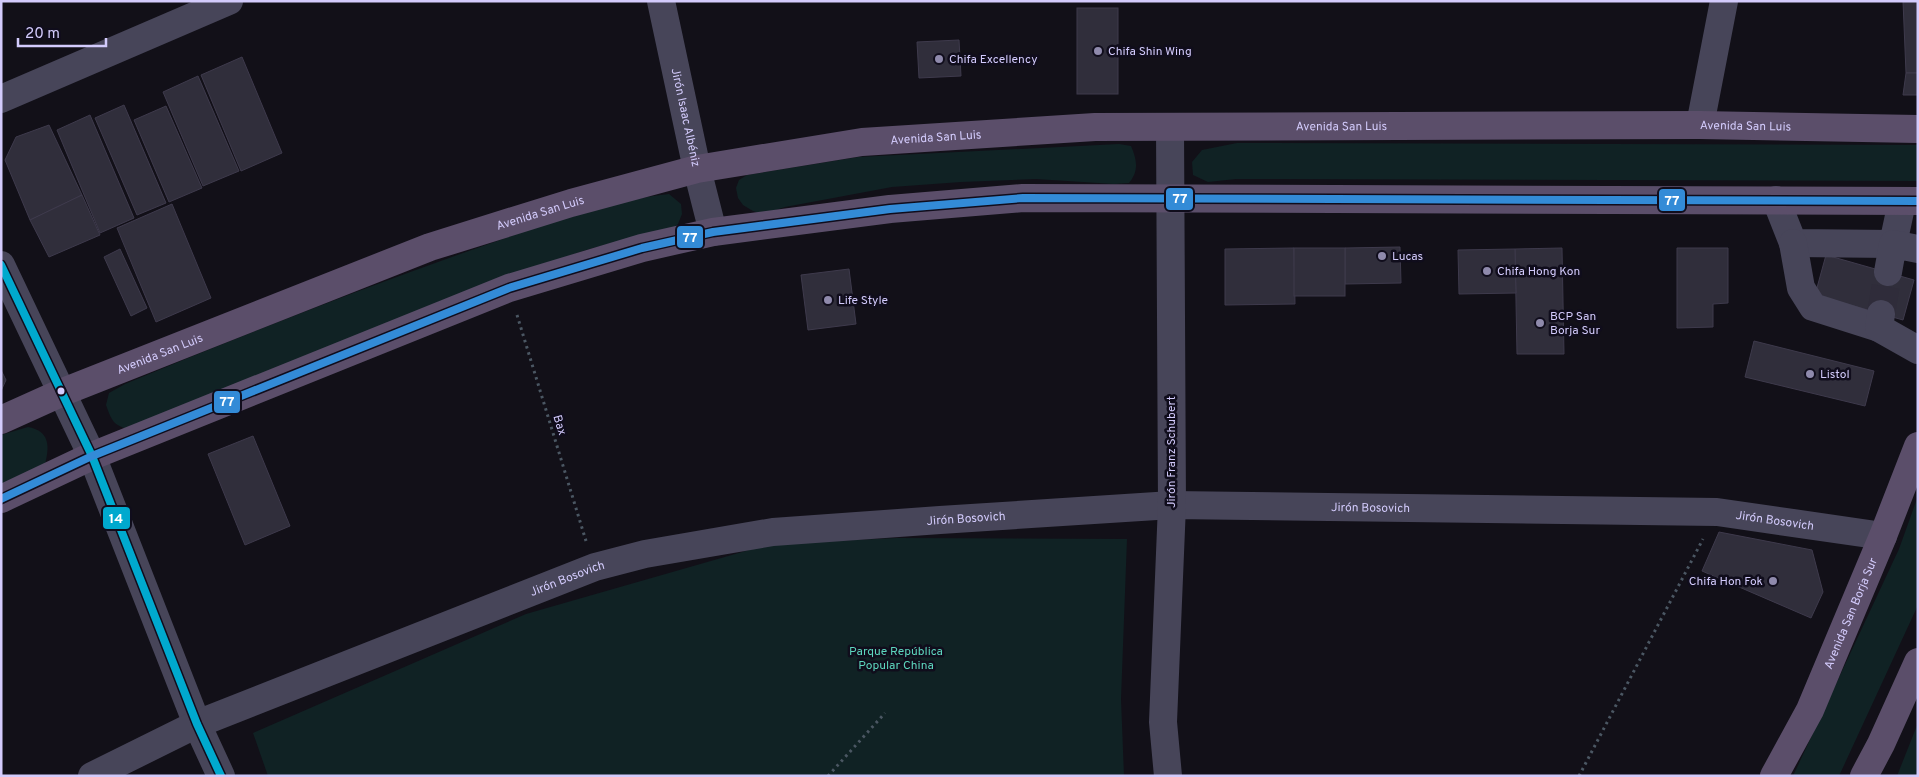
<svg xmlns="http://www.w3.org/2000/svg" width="1919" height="777" viewBox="0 0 1919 777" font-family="Overpass,sans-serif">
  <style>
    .green { fill: #102224 }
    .building { fill: #302e3b; stroke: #3e3a4c }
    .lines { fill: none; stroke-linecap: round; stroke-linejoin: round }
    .minor-tunnel { stroke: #2f2c3a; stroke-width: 28; stroke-dasharray: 28 14; stroke-linecap: butt }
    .path { stroke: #4b5763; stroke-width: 3; stroke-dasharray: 2.5 4; stroke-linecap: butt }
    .minor { stroke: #474559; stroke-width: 28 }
    .major { stroke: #5b4e6a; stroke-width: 28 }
    .bus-1-casing { stroke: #100d1c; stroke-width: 11 }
    .bus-2-casing { stroke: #100d1c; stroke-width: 11 }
    .bus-1 { stroke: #00a9ce; stroke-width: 8 }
    .bus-2 { stroke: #338bd7; stroke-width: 8 }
    .poi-dot { fill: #8f8aac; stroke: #100d1c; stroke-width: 2 }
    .bus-dot { fill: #d3cbfc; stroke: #100d1c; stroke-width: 2 }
    .labels { text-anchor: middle; stroke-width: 5; stroke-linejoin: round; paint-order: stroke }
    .poi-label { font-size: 12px; fill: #d3cbfc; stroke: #100d1c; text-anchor: start }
    .street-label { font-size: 12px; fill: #d3cbfc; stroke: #100d1c }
    .park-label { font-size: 12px; fill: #5dd6be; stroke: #100d1c }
    .line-badge { stroke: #100d1c; stroke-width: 2 }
    .badge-label { font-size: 14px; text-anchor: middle; font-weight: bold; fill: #fff }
  </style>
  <rect width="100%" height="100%" fill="#121018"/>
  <!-- green -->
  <g class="green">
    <path d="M1237 143 1918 145V181L1236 179 1208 182 1193 175 1192 162 1202 150Z"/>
    <path d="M1119 144 1131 146C1137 160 1139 171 1129 183L1114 184 1036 179 961 182 892 187 785 207 763 214 753 211 743 205 738 198 736 188 739 180 747 175 858 157Z"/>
    <path d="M669 194 681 204 682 214 678 224 671 229 657 231 586 250 465 292 132 430C114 426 112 422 106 405L109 393 125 384C243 335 362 288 483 246 544 225 605 201 669 194Z"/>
    <path d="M28 427C49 431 50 445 45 464L1 484V435Z"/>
    <path d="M1918 496V605L1839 776H1793L1899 549Z"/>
    <path d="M897 538 1127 539 1121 699 1124 776H268L253 733 526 614 770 544Z"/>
    <path d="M1918 723V776H1897Z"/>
  </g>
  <!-- building -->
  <g class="building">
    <path d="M1903 1H1918V73H1906Z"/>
    <rect x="1077" y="8" width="41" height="86"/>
    <path d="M959 40 961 76 919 78 917 42Z"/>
    <path d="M242 57 282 153 241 171 201 75Z"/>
    <path d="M1906 73H1918V95H1903Z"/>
    <path d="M198 76 239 171 203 186 163 92Z"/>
    <path d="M124 105 166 203 137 215 95 118Z"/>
    <path d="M166 106 202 188 169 202 134 120Z"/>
    <path d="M90 115 134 218 100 233 57 130Z"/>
    <path d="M49 125 82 195 30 220 5 160 16 137Z"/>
    <path d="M82 195 100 235 49 257 30 220Z"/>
    <path d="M172 204 211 298 156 322 117 228Z"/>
    <path d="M1400 247 1401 283 1345 284V248Z"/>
    <path d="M1294 248 1295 304 1225 305V249Z"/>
    <rect x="1294" y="248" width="51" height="48"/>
    <path d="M1562 248 1564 354H1517L1515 249Z"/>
    <path d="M1677 248H1728V303L1713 304V327L1677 328Z"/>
    <path d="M120 249 147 308 131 316 104 257Z"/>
    <path d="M1515 249 1516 293 1459 294 1458 250Z"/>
    <path d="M1826 255 1914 280 1903 320 1815 295Z"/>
    <path d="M849 269 856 324 808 330 801 275Z"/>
    <path d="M1754 341 1874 371 1865 406 1745 377Z"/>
    <path d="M1 370 6 380 1 391Z"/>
    <path d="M253 436 290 526 245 545 208 454Z"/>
    <path d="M1719 532 1812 550 1823 592 1811 618 1702 571Z"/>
  </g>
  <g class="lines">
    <!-- minor-tunnel -->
    <path class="minor-tunnel" d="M1881 314 1888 272"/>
    <!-- path -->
    <g class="path">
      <path d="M517 315 586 541"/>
      <path d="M828 776 885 713"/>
      <path d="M1579 776 1703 539"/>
    </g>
    <!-- minor -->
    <g class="minor">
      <path id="s1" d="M661 1 697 169 713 232"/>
      <path d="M1 99 229 1"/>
      <path d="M1700 125 1724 1"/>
      <path d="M1776 200 1793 243 1893 244 1902 202"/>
      <path d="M1793 243 1801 288 1813 307 1879 328"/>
      <path d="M1 265 92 456 197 724 221 776"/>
      <path d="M1888 272 1893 244 1918 249"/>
      <path d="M1881 314 1879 328 1918 350"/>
      <path id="s2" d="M92 776 197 724 595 567 645 554 773 532 940 520 1172 505 1717 512 1883 536"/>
      <path d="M1168 776 1163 722 1172 505 1170 127"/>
    </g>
    <!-- major -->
    <g class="major">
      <path id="s3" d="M1 420 63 392 430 247 571 203 697 169 862 142 1095 127 1700 125 1918 129"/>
      <path d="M1 499 92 456 509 288 642 248 713 232 890 209 1023 198 1918 201"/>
      <path id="s4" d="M1774 776 1810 710 1883 536 1918 446"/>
      <path d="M1864 776 1881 744 1918 662"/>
    </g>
    <defs>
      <path id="bus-1" d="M1 265 92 456 197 724 221 776"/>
      <path id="bus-2" d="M1 499 92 456 509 288 642 248 713 232 890 209 1023 198 1918 201"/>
    </defs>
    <!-- bus-1 casing -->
    <use href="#bus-1" class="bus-1-casing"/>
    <!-- bus-2 casing -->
    <use href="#bus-2" class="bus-2-casing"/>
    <!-- bus-1 -->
    <use href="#bus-1" class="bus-1"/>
    <!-- bus-2 -->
    <use href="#bus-2" class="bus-2"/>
  </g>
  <!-- markers -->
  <g class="poi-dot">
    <circle cx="1098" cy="51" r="5"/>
    <circle cx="939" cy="59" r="5"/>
    <circle cx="1382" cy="256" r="5"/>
    <circle cx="1487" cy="271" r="5"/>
    <circle cx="828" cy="300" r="5"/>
    <circle cx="1540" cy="323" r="5"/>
    <circle cx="1810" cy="374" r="5"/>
    <circle cx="1773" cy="581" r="5"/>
  </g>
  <circle class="bus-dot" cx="61" cy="391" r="4.5"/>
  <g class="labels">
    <!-- poi labels -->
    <g class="poi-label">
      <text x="1108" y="55">Chifa Shin Wing</text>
      <text x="949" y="63">Chifa Excellency</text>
      <text x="1392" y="260">Lucas</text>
      <text x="1497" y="275">Chifa Hong Kon</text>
      <text x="838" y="304">Life Style</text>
      <text x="1550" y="320">BCP San<tspan x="1550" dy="14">Borja Sur</tspan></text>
      <text x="1820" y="378">Listol</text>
      <text x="1763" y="585" text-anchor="end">Chifa Hon Fok</text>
    </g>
    <!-- street labels -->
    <g class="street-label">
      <text dy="4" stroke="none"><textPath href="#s1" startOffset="119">Jirón Isaac Albéniz</textPath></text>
      <text dy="4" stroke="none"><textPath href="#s3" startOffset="1792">Avenida San Luis</textPath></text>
      <text dy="4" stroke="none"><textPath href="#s3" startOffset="1388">Avenida San Luis</textPath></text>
      <text dy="4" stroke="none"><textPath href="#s3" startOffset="982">Avenida San Luis</textPath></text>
      <text dy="4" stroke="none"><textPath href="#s3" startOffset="578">Avenida San Luis</textPath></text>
      <text dy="4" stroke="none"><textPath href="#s3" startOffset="172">Avenida San Luis</textPath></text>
      <text transform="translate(560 425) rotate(73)" y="4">Bax</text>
      <text transform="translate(1171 452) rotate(-90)" y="4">Jirón Franz Schubert</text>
      <text dy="4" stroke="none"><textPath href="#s2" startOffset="1325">Jirón Bosovich</textPath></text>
      <text dy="4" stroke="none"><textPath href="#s2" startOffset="920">Jirón Bosovich</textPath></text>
      <text dy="4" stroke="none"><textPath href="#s2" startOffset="1730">Jirón Bosovich</textPath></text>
      <text dy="4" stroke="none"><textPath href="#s2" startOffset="515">Jirón Bosovich</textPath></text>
      <text dy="4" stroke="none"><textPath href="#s4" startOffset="180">Avenida San Borja Sur</textPath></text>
    </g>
    <!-- park labels -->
    <g class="park-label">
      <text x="896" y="655">Parque República<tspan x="896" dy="14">Popular China</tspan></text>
    </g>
  </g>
  <g class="line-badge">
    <rect x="1165" y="187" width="29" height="24" rx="5" fill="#338bd7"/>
    <rect x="1658" y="188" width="28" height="24" rx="5" fill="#338bd7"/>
    <rect x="676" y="225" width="28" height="24" rx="5" fill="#338bd7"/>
    <rect x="213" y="390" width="28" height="24" rx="5" fill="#338bd7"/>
    <rect x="102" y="506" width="29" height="24" rx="5" fill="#00a9ce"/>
  </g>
  <g class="badge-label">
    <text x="1180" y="203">77</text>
    <text x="1672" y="205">77</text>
    <text x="690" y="242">77</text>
    <text x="227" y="406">77</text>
    <text x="116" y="523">14</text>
  </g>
  <!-- border -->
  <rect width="1919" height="777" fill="none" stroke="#d3cbfc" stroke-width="5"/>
  <!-- scale -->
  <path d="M18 38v8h88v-8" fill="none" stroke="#d3cbfc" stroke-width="2.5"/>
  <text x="25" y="38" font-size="15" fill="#d3cbfc" stroke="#100d1c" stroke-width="4" paint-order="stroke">20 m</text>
</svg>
